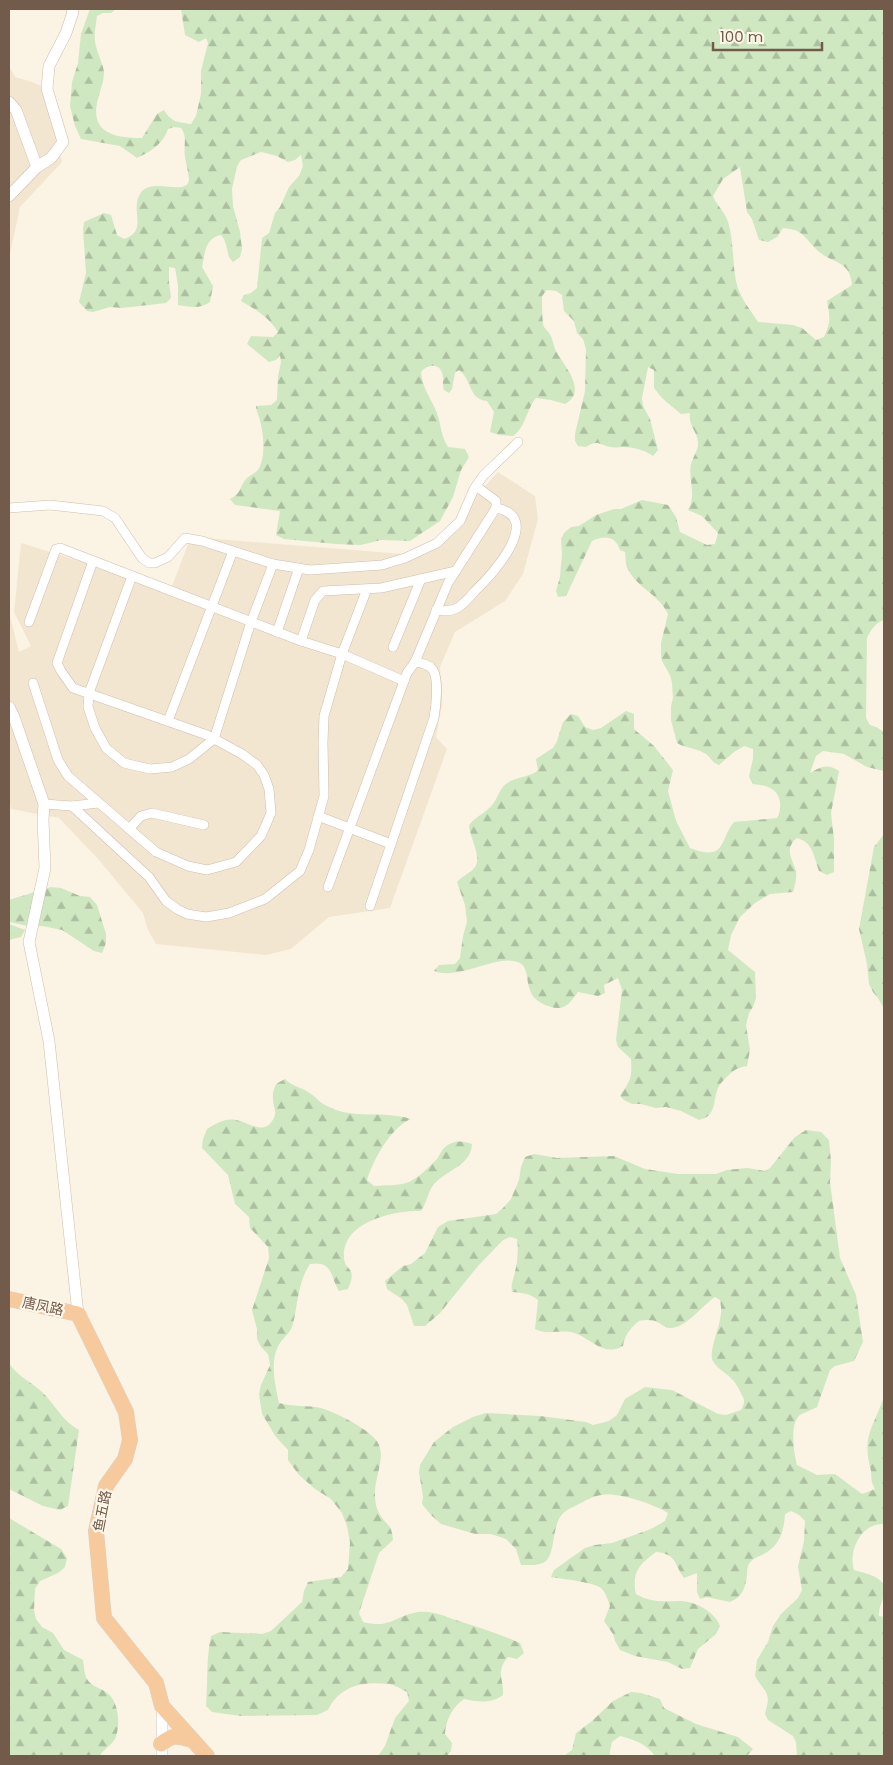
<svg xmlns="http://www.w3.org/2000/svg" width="893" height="1765" viewBox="0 0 893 1765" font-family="Poppins,'Noto Sans SC',sans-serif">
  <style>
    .residential { fill: #f3e6d1 }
    .forest { fill: url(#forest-firs); fill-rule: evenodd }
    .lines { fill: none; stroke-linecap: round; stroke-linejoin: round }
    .minor-casing { stroke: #cebead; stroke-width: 10 }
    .tertiary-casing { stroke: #cebead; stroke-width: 12 }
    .trunk-casing { stroke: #dad4d0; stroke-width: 16 }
    .minor { stroke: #fff; stroke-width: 9 }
    .tertiary { stroke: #fff; stroke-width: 11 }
    .trunk { stroke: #f6ca9c; stroke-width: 15 }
    .labels { text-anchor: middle; stroke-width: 4.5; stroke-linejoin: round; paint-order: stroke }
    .street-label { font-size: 14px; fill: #725b4a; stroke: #fef7e9 }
  </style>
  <defs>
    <pattern id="forest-firs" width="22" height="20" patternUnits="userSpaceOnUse" patternTransform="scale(1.25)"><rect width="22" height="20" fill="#cfe8c2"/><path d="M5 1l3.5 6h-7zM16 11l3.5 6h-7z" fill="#acbfa0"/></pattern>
  </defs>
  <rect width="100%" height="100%" fill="#fbf3e3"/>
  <!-- residential -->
  <g class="residential">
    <path d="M9 66 15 77 32 82 43 87 62 162 20 207 9 259Z"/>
    <path d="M498 472 535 496 538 519 523 574 505 601 455 632 440 667 442 704 436 737 447 749 390 908 329 917 291 949 266 955 156 944 148 930 143 913 99 860 59 818 11 809 9 799V612L19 652 31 646 14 612 21 543 171 589 190 539 192 537 403 554 437 538Z"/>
  </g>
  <!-- forest -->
  <g class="forest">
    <path d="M90 9H116L111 13H103L97 16C96 26 93 36 96 46 98 55 103 64 104 72 104 82 100 90 98 99 89 133 114 138 142 138L157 114 164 110C172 123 178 122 191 124L196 116 201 94V71L208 43 206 38 199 42 185 35 181 9H884V620C875 623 871 630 867 638L866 718 870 725 876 727 884 732V771L867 767 844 754 823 751 816 756 810 773C821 767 827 763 839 771L831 813 834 839V872L827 875 819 871C814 857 813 842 797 838 784 848 792 859 796 871 797 877 795 885 793 892L770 894 755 903 740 917 731 935 728 950 755 972 756 998 753 1007 749 1013 746 1025 750 1050 747 1066C740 1067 735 1069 730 1074 726 1078 722 1081 719 1086 712 1099 718 1116 699 1120L681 1111 666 1107 656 1108 641 1104H632L624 1100 620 1096C631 1079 632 1079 631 1059L618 1047 616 1040 622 990 618 978 604 985 605 993 598 996 578 992C570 1003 565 1011 551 1007 518 998 534 971 520 963 499 952 460 981 434 971L439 965 455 964 460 958 463 936 467 922 465 905 457 882C462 876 471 873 475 867 482 857 470 838 469 825 476 816 486 813 493 804 498 798 499 789 506 784 516 776 530 778 538 770L536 759 553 748 557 741 563 722 571 714 578 716 585 727 593 730 601 728 626 711 634 714V729L654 746 673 770 668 791 676 821 690 848C727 862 719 840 734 822L777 818C783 808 781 793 770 788 765 785 759 785 753 784L749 776 753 759V749L744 746 734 752 719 765C710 762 711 756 704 753 696 748 685 748 677 743L671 720V706L673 698 672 683 670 675 662 661 661 655V643L668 614C659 594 635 587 627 567 625 563 626 556 625 552L620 550C616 536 604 535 592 541L566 596 558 597 556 591 560 577 562 554 561 539 564 533 571 527 579 526 596 515 614 509H621L642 500 668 505 676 517 680 532 707 545 715 544 718 533 702 516 688 510C697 495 688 480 691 464 693 457 699 449 698 442 697 430 688 426 690 413L681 414 662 398 654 388V370L648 367 642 398 643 406 650 419 658 450 653 456C645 450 633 447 623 447 619 447 615 448 611 447 600 445 597 439 586 447L578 446 575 441V434L585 391 586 349 583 339 577 333 574 321 564 311 562 295 556 291 547 290 542 296C542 301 542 323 544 327 545 329 547 330 549 333 553 338 553 345 556 351 563 365 589 391 565 404L551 400 536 398C526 410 526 427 513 436L499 435 490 432 494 412 487 401C468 399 473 381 459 370L455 373 452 389 449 393 444 390C442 384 444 378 442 373 439 362 426 365 421 372 422 388 431 398 437 413 441 424 441 437 448 447L465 449 469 457 461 470 453 497 440 521 410 541 381 540 361 545 336 544 284 539 276 535 280 511 235 505 230 499C243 492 239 486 247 478 250 475 254 474 257 471 266 461 264 434 260 421 259 415 256 411 256 406L271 405 277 400 278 376 281 362 280 355 276 360 269 362 247 344 251 336 273 337 278 332C269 317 255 309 241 301L244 295 251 293 257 288 262 238 269 233 275 213 280 207 289 187 299 176 303 166 301 155 295 160 288 162 277 156 261 152 241 160 237 166 232 189 233 206 240 232 242 249 240 257 233 262C225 254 229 244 221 235 205 238 205 253 202 267L213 286 210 302C201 309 189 307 178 305V285L175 268 169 267V282L171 298 166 303 122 308 110 307 93 312 87 311 79 302 86 273 83 230 84 222 104 213 111 215 117 235 124 239C148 231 131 212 139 196 148 174 187 198 189 180 189 176 186 162 185 157 183 146 188 137 181 128L174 127 168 129C164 143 150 152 137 158L120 146 81 139 75 126 70 106 72 82 78 63 81 34ZM740 167 747 212 752 219 759 240 768 242 777 237 783 228C805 230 804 238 818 251 833 264 850 260 852 285L827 301C830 317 831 322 824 337L816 340 802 328 793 325 758 322C750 309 739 297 736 281 732 261 734 238 727 219 723 210 716 204 713 196L723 179Z"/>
    <path d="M884 834V1017L883 1007 878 998 873 992 869 984 867 964 859 929 874 847Z"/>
    <path d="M51 887 61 888 80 896 90 897 97 905 106 934V943L102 953 94 951 62 930 42 926H28L9 922V900Z"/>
    <path d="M9 924 25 930 21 937 9 940Z"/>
    <path d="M285 1079C293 1087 302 1087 311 1094 317 1098 320 1103 327 1106 353 1120 383 1110 411 1119 391 1127 373 1160 367 1180L374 1186C385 1185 399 1186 409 1182 419 1177 429 1167 437 1159 439 1156 441 1152 443 1149 452 1140 461 1140 472 1144 471 1165 449 1169 435 1183 428 1190 427 1203 421 1211 394 1210 341 1222 344 1258 345 1272 358 1266 348 1289L339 1291C330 1276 333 1260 310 1264 298 1282 298 1303 293 1324 291 1332 285 1336 280 1343 269 1359 275 1385 279 1403 293 1407 307 1405 321 1408 335 1412 374 1431 379 1445 385 1460 374 1479 375 1495 375 1500 376 1508 379 1513 386 1526 392 1523 393 1540L379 1553 359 1613 363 1622C391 1629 394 1616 418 1612 433 1610 446 1617 459 1621 480 1628 500 1634 520 1643L524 1653 517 1659 508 1657C495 1672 504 1678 503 1695 491 1704 478 1702 464 1699 452 1707 446 1720 445 1734L452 1743 451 1751 447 1756H378L385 1746 395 1718 409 1701 407 1692C401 1689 395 1685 389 1684 364 1681 340 1685 328 1710L317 1715 241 1716 212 1712 206 1706C208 1682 206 1659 211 1636L220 1632 262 1634 271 1631 302 1602 304 1591 308 1582 341 1577 348 1569 350 1542 347 1526 342 1513 331 1499 315 1489 299 1475 288 1460V1450L276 1437 262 1414 259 1394 261 1385 270 1365 268 1354 261 1347 257 1339V1329L252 1310 269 1258 268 1247 250 1228 249 1217 235 1204 228 1175 202 1148 203 1139 207 1129C216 1124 225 1118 236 1120 249 1122 264 1137 274 1118 277 1112 273 1106 273 1099 272 1094 274 1089 276 1084Z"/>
    <path d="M806 1130 821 1132 829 1140 831 1162 830 1182 840 1258 856 1295 863 1342 854 1361 835 1366 830 1370 817 1407C812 1410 805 1412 800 1415 789 1423 794 1454 797 1465L817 1475 835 1474 862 1494 875 1489C869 1478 873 1477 870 1467 862 1433 875 1426 884 1396V1524C861 1523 848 1551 854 1570 867 1574 889 1577 884 1596 881 1603 879 1608 879 1616L884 1617V1756H797L796 1742 793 1736 768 1720 765 1714C772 1690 765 1694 755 1676L757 1660 768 1642 773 1626 781 1614 798 1598 802 1590 798 1567 804 1541 805 1521 799 1515 791 1511 785 1514C784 1532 779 1547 762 1555 757 1557 752 1559 749 1564 747 1567 747 1571 747 1575 745 1589 743 1596 730 1602L707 1597 700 1599 697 1592V1573L684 1578C674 1564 677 1554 656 1552 640 1564 631 1572 636 1594 641 1597 646 1599 651 1600 660 1602 669 1601 679 1601 695 1601 714 1611 720 1626L716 1634 698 1649 690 1668 682 1669 668 1662 635 1656 620 1650 615 1641 613 1634 604 1621 610 1606C608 1600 606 1593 601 1588 594 1582 561 1579 551 1577L554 1570 585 1548 595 1545 612 1543 651 1529 665 1521 668 1513C654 1504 618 1492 602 1495 592 1496 585 1501 577 1505 569 1509 563 1511 559 1519 553 1530 554 1552 547 1560 542 1566 529 1565 521 1565L516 1549 506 1539 491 1534H475L441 1524 431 1515 422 1504 423 1497 419 1472 420 1465 434 1442 453 1427 473 1417 486 1413 540 1416 586 1422 593 1425 609 1421 617 1415 625 1399 645 1387 672 1390 718 1414 726 1415 741 1410C747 1399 743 1399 739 1389 731 1373 719 1372 713 1361 708 1353 719 1329 720 1319 722 1312 721 1306 720 1300L715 1297C703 1305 684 1330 669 1328 664 1327 663 1325 659 1323 653 1319 645 1320 639 1321 631 1327 624 1336 623 1346 604 1357 593 1340 577 1334 564 1328 548 1336 535 1329L538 1300C530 1293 522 1293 512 1292 511 1285 512 1283 514 1276 517 1265 519 1251 517 1239L510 1237 503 1240 478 1266 440 1313 425 1326H414L407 1305 402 1299 387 1289 385 1281 403 1266 411 1264 425 1253 438 1227 448 1221 496 1214 503 1208 511 1199 519 1180 521 1167 525 1157 534 1154 557 1158 614 1156 645 1169 678 1174H716L727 1170 747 1168 765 1171 770 1168 795 1137Z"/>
    <path d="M9 1363C17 1376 30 1381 41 1391 55 1404 62 1421 79 1430L68 1506 60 1510 43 1506 9 1489Z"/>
    <path d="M9 1518 61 1549 67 1558 65 1567 58 1573 40 1581 35 1589 34 1610 36 1619 42 1627 53 1633 64 1650 83 1660C84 1665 84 1674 87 1679 91 1686 100 1688 106 1692 119 1700 121 1726 115 1739 111 1746 103 1749 100 1756H9Z"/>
    <path d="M631 1692 641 1693 660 1699 664 1708 696 1724 738 1737 753 1749 747 1756H655C646 1744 636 1740 620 1736L612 1742 609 1756H564L572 1750 576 1733 592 1721 613 1701Z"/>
  </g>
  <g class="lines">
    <defs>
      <g id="minor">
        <path d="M9 508 50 505 103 511 115 518 142 558 149 563H155L168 557 185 538 202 541 273 564 310 570 382 565 405 558 437 543 460 521 474 489 483 476 518 442"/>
        <path d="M132 576 89 693 88 707 95 728 106 748 124 763 150 769 172 767 189 759 214 739 251 622 273 564"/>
        <path d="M436 610C442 611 448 612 455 609 462 606 470 597 475 591 492 575 545 517 496 508"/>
        <path d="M29 622 56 549 60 548 301 641 342 654 404 681"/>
        <path d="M277 632 299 568"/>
        <path d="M301 641 315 600 323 591 381 588 456 571"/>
        <path d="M393 647 421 579"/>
        <path d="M33 683 58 760 68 776 156 852 188 866 207 870 236 862 261 836 271 813 269 789 264 775 257 765 242 754 207 735 73 688 61 671 57 663 93 561"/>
        <path d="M168 721 233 551"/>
        <path d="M44 804 72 806 98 803"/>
        <path d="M72 806 149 877 166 901 177 909 187 914 206 917 229 913 265 899 300 871 309 850 324 796 323 742 324 716 342 654 367 589"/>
        <path d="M318 816 391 844"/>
        <path d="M129 829 141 816 152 813 204 825"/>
        <path d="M328 887 407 673 415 662 448 583 496 508V501L476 486"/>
        <path d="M370 906 434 718C436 706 439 680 433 670 429 664 421 663 415 662"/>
      </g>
      <g id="tertiary">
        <path d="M9 102 16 110 37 167"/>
        <path d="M9 196 37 167 51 158 63 142 47 89 49 66 66 33 73 12 72 9"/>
        <path d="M9 707 14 717 44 804 43 820 45 868 29 942 49 1041 78 1314"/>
        <path d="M162 1756V1706"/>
      </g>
      <g id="trunk">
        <path d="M9 1299 78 1314 126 1412 130 1440 125 1459 106 1486 96 1531 104 1618 156 1683 162 1706 207 1756"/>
        <path d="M161 1744C173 1734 178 1736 192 1740"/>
      </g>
    </defs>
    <!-- minor casing -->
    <use href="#minor" class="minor-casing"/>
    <!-- tertiary casing -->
    <use href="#tertiary" class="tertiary-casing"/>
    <!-- trunk casing -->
    <use href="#trunk" class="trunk-casing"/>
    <!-- minor -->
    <use href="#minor" class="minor"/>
    <!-- tertiary -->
    <use href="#tertiary" class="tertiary"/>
    <!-- trunk -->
    <use href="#trunk" class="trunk"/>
  </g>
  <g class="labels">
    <!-- street labels -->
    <g class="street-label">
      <text transform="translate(43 1306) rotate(12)" y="5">唐凤路</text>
      <text transform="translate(102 1511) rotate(-79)" y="5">鱼五路</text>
    </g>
  </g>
  <!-- border -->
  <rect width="893" height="1765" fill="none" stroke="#725b4a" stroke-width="20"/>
  <!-- scale -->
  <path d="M713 42v8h109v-8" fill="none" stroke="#725b4a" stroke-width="2.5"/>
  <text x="720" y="42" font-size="15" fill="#725b4a" stroke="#fef7e9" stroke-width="4" paint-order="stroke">100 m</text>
</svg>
